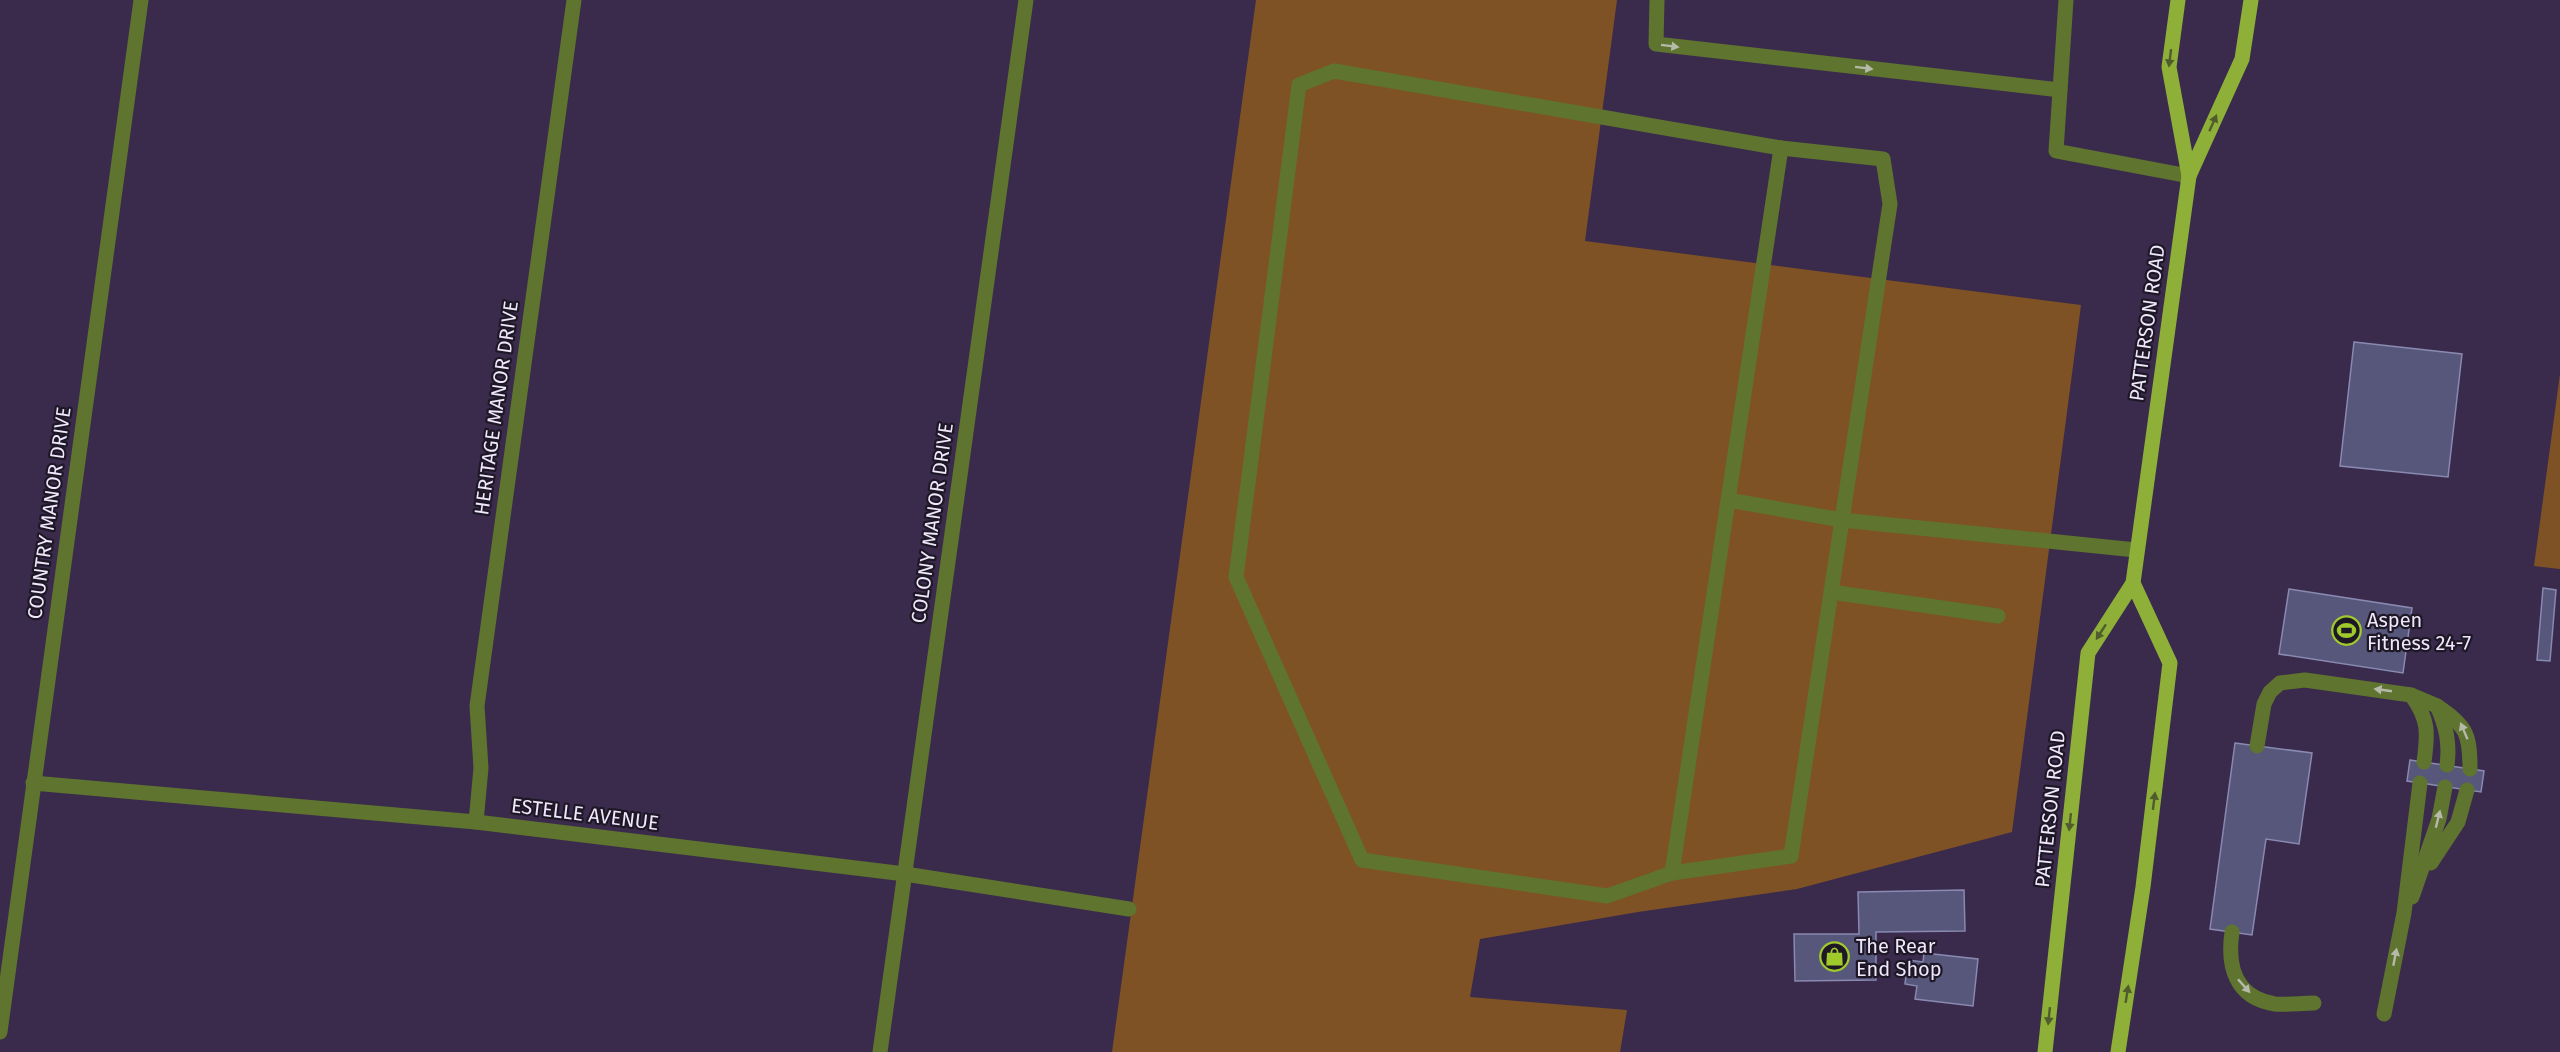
<svg xmlns="http://www.w3.org/2000/svg" width="2560" height="1052" viewBox="0 0 2560 1052" font-family="'Fira Sans',sans-serif">
  <style>
    .green { fill: #7f5225 }
    .building { fill: #57577c; stroke: #8989b1; stroke-width: 1.5 }
    .lines { fill: none; stroke-linecap: round; stroke-linejoin: round }
    .service { stroke: #5f742e; stroke-width: 15 }
    .minor { stroke: #5f742e; stroke-width: 15 }
    .primary { stroke: #8eb038; stroke-width: 15 }
    .oneway { fill: #b5b9a9 }
    .oneway2 { fill: #505c2e }
    .labels { text-anchor: middle; stroke-width: 4.5; stroke-linejoin: round; paint-order: stroke }
    .street-label { font-size: 20px; fill: #efe7fb; stroke: #1e1826 }
    .poi-label { font-size: 20px; fill: #efe7fb; stroke: #1e1826; text-anchor: start }
  </style>
  <rect width="100%" height="100%" fill="#3a2b4c"/>
  <!-- green -->
  <g class="green">
    <path d="M1256 0H1617L1585 241 2081 305 2012 832 1797 889 1638 912 1480 939 1470 997 1627 1010 1620 1052H1112Z"/>
    <path d="M2560 374V569L2534 566Z"/>
  </g>
  <!-- building -->
  <g class="building">
    <path d="M2354 342 2462 354 2448 477 2340 466Z"/>
    <path d="M2543 588 2556 590 2550 661 2537 660Z"/>
    <path d="M2289 589 2412 608 2403 673 2279 654Z"/>
    <path d="M2235 743 2312 753 2299 844 2266 839 2252 935 2210 929Z"/>
    <path d="M2410 760 2484 771 2481 792 2407 781Z"/>
    <path d="M1964 890 1965 931 1876 932V980L1795 981 1794 934H1859L1858 892Z"/>
    <path d="M1924 953 1978 959 1973 1006 1915 999 1917 986 1905 984 1908 960 1923 962Z"/>
  </g>
  <g class="lines">
    <!-- service -->
    <g class="service">
      <path d="M1657 0 1656 44 2060 90"/>
      <path d="M2066 0 2056 151 2189 176"/>
      <path d="M1728 500 1842 520 1890 204 1883 159 1781 148 1672 873 1791 856 1842 520 2136 550"/>
      <path d="M1831 592 1998 616"/>
      <path d="M2411 695 2437 706C2446 726 2450 743 2447 765"/>
      <path d="M2437 706C2466 726 2470 733 2470 769"/>
      <path d="M2257 746 2264 704 2270 692 2280 683 2305 680 2411 695C2429 719 2428 733 2424 762"/>
      <path d="M2431 863 2458 822 2467 790"/>
      <path d="M1672 873 1607 896 1362 860 1236 577 1299 85 1334 71 1781 148"/>
      <path d="M2412 897 2439 819 2445 787"/>
      <path d="M2232 932C2227 966 2235 998 2275 1004 2288 1005 2301 1003 2314 1003"/>
      <path d="M2384 1014 2404 913 2420 783"/>
    </g>
    <!-- minor -->
    <g class="minor">
      <path d="M33 783 476 822 905 874 1129 909"/>
      <path d="M476 822 481 768 477 706 574 0"/>
      <path d="M0 1032 141 0"/>
      <path d="M880 1052 1026 0"/>
    </g>
    <!-- primary -->
    <g class="primary">
      <path d="M2178 0 2169 67 2189 176"/>
      <path d="M2045 1052 2088 653 2133 583 2189 176 2242 59 2251 0"/>
      <path d="M2118 1052 2143 887 2170 663 2133 583"/>
    </g>
  </g>
  <!-- one-way arrows -->
  <defs><path id="oneway-solid" d="M-6-.8H1V-3.2L6.5 0L1 3.2V.8H-6Z" transform="scale(1.5)"/></defs>
  <g class="oneway">
    <use href="#oneway-solid" transform="translate(1670 46) rotate(7)"/>
    <use href="#oneway-solid" transform="translate(1864 68) rotate(7)"/>
    <use href="#oneway-solid" transform="translate(2383 690) rotate(-172)"/>
    <use href="#oneway-solid" transform="translate(2464 731) rotate(-113)"/>
    <use href="#oneway-solid" transform="translate(2438 819) rotate(-76)"/>
    <use href="#oneway-solid" transform="translate(2395 957) rotate(-79)"/>
    <use href="#oneway-solid" transform="translate(2244 986) rotate(48)"/>
  </g>
  <g class="oneway2">
    <use href="#oneway-solid" transform="translate(2170 58) rotate(97)"/>
    <use href="#oneway-solid" transform="translate(2213 123) rotate(-66)"/>
    <use href="#oneway-solid" transform="translate(2101 632) rotate(123)"/>
    <use href="#oneway-solid" transform="translate(2154 801) rotate(-83)"/>
    <use href="#oneway-solid" transform="translate(2070 822) rotate(96)"/>
    <use href="#oneway-solid" transform="translate(2127 994) rotate(-81)"/>
    <use href="#oneway-solid" transform="translate(2049 1016) rotate(96)"/>
  </g>
  <!-- icons -->
  <defs>
    <symbol id="stadium-ring" viewBox="-11 -11 22 22"><circle r="9.5" fill="#1e1826" stroke="#a0ca2c" stroke-width="1.5"/><path d="M0-5a6.5 5 0 1 0 0 10a6.5 5 0 1 0 0-10ZM-3.5-1.8h7v3.6h-7Z" fill="#a0ca2c"/></symbol>
    <symbol id="shop-ring" viewBox="-11 -11 22 22"><circle r="9.5" fill="#1e1826" stroke="#a0ca2c" stroke-width="1.5"/><path d="M-5-2.5h2.3a2.7 3.5 0 0 1 5.4 0H5L5.5 6h-11ZM-1.5-2.5h3a1.5 2.3 0 0 0-3 0Z" fill="#a0ca2c"/></symbol>
  </defs>
  <g fill-rule="evenodd">
    <use href="#stadium-ring" x="2330" y="614" width="33" height="33"/>
    <use href="#shop-ring" x="1818" y="940" width="33" height="33"/>
  </g>
  <g class="labels">
    <!-- street labels -->
    <g class="street-label">
      <text transform="translate(2147 323) rotate(-82)" y="7">PATTERSON ROAD</text>
      <text transform="translate(496 408) rotate(-82)" y="7">HERITAGE MANOR DRIVE</text>
      <text transform="translate(49 513) rotate(-82)" y="7">COUNTRY MANOR DRIVE</text>
      <text transform="translate(932 523) rotate(-82)" y="7">COLONY MANOR DRIVE</text>
      <text transform="translate(2050 809) rotate(-84)" y="7">PATTERSON ROAD</text>
      <text transform="translate(585 814) rotate(7)" y="7">ESTELLE AVENUE</text>
    </g>
    <!-- poi labels -->
    <g class="poi-label">
      <text x="2367" y="627">Aspen<tspan x="2367" dy="23">Fitness 24-7</tspan></text>
      <text x="1856" y="953">The Rear<tspan x="1856" dy="23">End Shop</tspan></text>
    </g>
  </g>
</svg>
